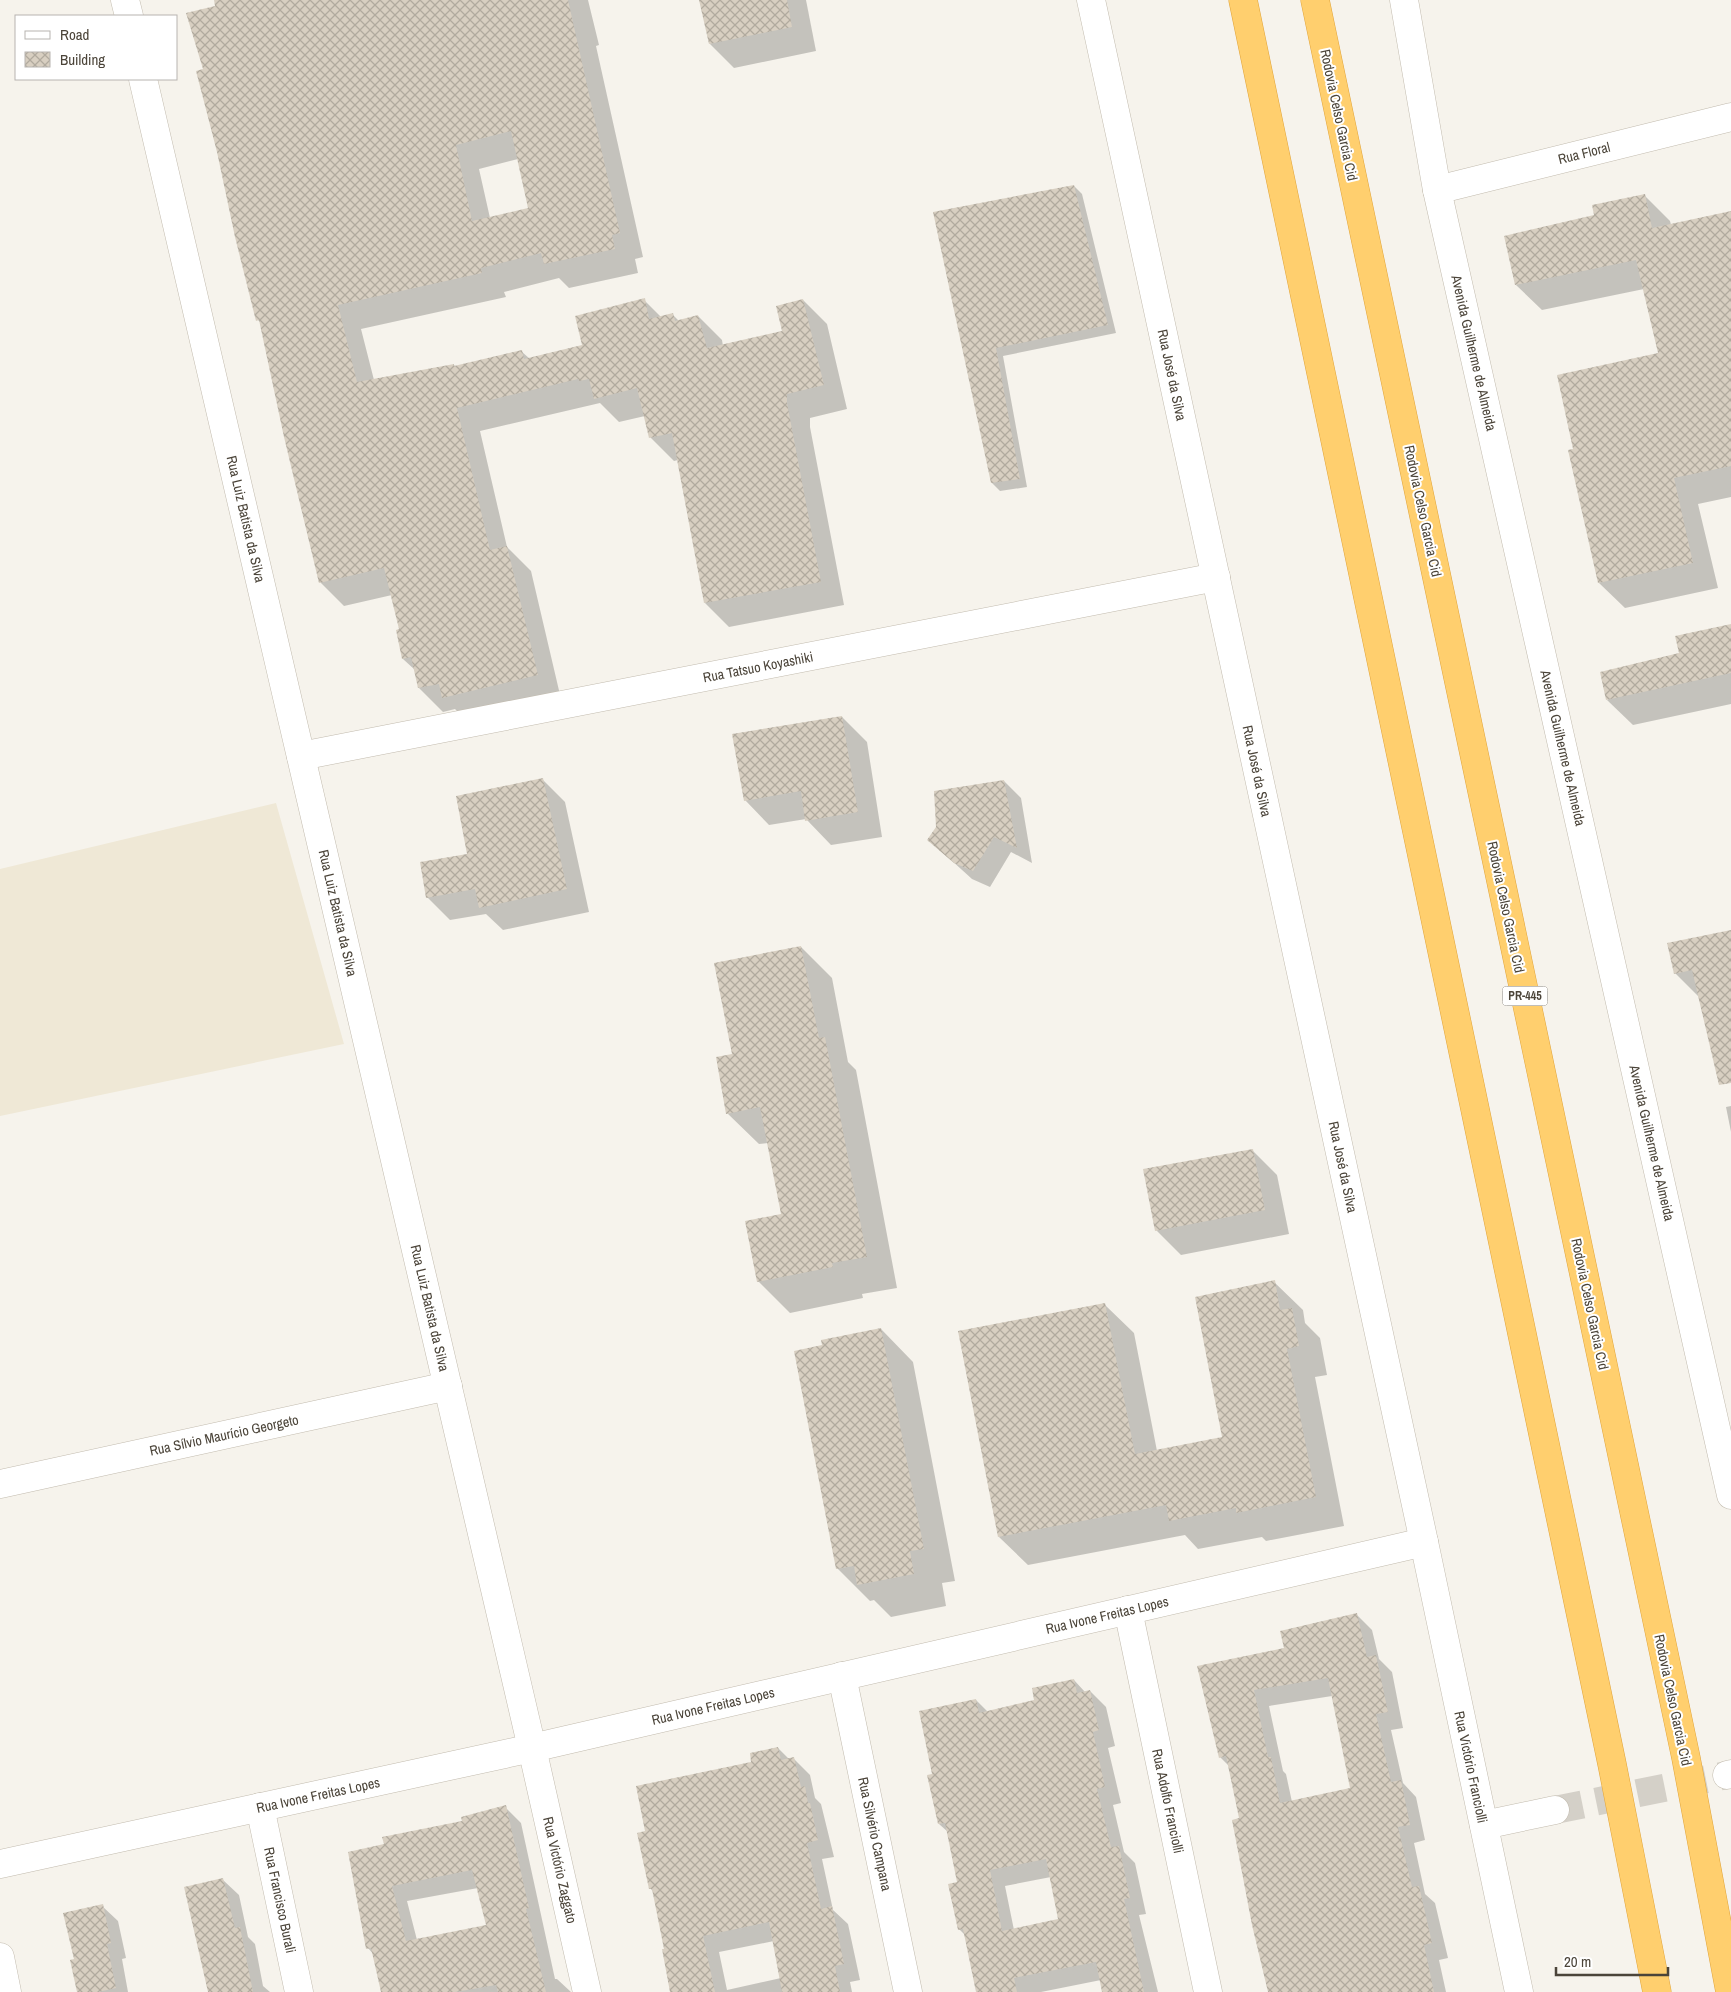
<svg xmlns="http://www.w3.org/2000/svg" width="1731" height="1992" viewBox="0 0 1731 1992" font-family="'Archivo Narrow',sans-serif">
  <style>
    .education { fill: #efe8d6 }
    .shadow { fill: #0003; fill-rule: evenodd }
    .building { fill: url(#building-cross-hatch); fill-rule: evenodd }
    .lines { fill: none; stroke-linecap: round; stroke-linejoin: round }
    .minor-tunnel { stroke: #d4d0c8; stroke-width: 28; stroke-dasharray: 28 14; stroke-linecap: butt }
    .minor-casing { stroke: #c2bbae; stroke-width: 29 }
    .highway-casing { stroke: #e0a43c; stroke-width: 29 }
    .minor { stroke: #fff; stroke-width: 28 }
    .highway { stroke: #ffcf6e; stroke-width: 28 }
    .labels { text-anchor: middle; stroke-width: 4; stroke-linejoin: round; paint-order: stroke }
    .shield { fill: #fff; stroke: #817c74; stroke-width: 1 }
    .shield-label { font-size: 12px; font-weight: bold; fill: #4b4439 }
    .street-label { font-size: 14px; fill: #4b4439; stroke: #fff }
  </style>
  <defs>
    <pattern id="building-cross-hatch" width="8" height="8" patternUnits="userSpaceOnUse" patternTransform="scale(1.25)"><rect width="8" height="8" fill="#d8cfc1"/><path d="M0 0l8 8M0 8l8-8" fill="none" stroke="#b1aa9e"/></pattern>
  </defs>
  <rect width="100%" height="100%" fill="#f6f3ec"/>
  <!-- education -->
  <path class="education" d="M276 803 344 1044 0 1116V869Z"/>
  <!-- shadow -->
  <g class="shadow">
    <path d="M215 0H588L599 45 596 46 643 257 635 259 638 273 569 288 559 278 504 292 506 297 361 329 374 380 454 365 456 367 521 351 530 359 584 346 644 300 661 317 672 314 679 321 698 316 722 340 723 346 783 332 803 300 827 324 847 409 810 418V427L844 605 729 627 705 603 678 460 674 461 650 437 645 416 619 422 600 403 480 431 507 547 531 571 561 699 467 721 455 709 443 712 419 688 415 670 403 659 397 631 400 630 392 595 344 606 320 582 262 324 258 320 205 70 216 7ZM518 159 529 209 490 218 479 169Z"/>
    <path d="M701 0H806L816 51 734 68 710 44Z"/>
    <path d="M1074 186 1082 194 1116 333 1003 356 1027 487 1000 491 992 483 934 213Z"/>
    <path d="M1644 195 1670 221 1671 225 1731 212V497L1698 504 1718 588 1625 608 1599 583 1574 450 1660 354 1644 289 1542 310 1516 285 1595 215Z"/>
    <path d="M1731 625V704L1633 725 1607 700Z"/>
    <path d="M842 717 867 742 882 837 831 845 806 819 769 825 745 800Z"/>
    <path d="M542 779 565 802 589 912 503 930 486 914 450 920 427 897Z"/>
    <path d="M1004 781 1021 798 1032 863 1011 852 990 887 972 879 929 840Z"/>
    <path d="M1731 931V1066L1700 998 1675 973Z"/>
    <path d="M801 947 832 978 848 1062 856 1070 897 1288 862 1294 863 1298 790 1313 758 1281 782 1215 768 1143 759 1144 727 1113 734 1055Z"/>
    <path d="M1731 1106V1132L1726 1107Z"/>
    <path d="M1252 1150 1277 1175 1289 1234 1181 1255 1156 1230Z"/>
    <path d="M1274 1282 1303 1310 1305 1323 1320 1338 1327 1375 1315 1377 1344 1526 1266 1541 1262 1537 1198 1549 1185 1535 1028 1565 999 1537 1105 1305 1134 1333 1157 1451 1224 1438Z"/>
    <path d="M881 1329 913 1362 955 1581 942 1583 946 1606 891 1617 874 1600 870 1601 837 1568 823 1346Z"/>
    <path d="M1356 1614 1372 1630 1379 1659 1392 1672 1403 1728 1391 1730 1403 1783 1416 1797 1425 1840 1414 1843 1425 1894 1435 1903 1448 1958 1439 1960 1446 1992H1270L1241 1819 1230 1767 1220 1757 1199 1667 1285 1649ZM1332 1696 1352 1789 1292 1802 1286 1774 1283 1771 1269 1706Z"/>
    <path d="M1074 1680 1085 1692 1090 1691 1106 1707 1115 1746 1108 1748 1121 1803 1113 1805 1124 1852 1135 1863 1146 1914 1139 1915 1158 1992H1104L1101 1980 1041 1992H977L966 1936 959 1929 958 1883 948 1832 939 1824 934 1775 976 1700 988 1712 1036 1701ZM1051 1877 1060 1920 1014 1930 1005 1886Z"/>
    <path d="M778 1748 789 1759 793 1758 810 1775 815 1798 821 1804 834 1857 822 1859 833 1910 848 1924 860 1980 850 1982 852 1992H674L654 1893 651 1889 647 1832ZM774 1941 781 1978 727 1990 719 1952Z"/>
    <path d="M505 1807 521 1823 555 1979H557L571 1992H382L374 1955 368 1948 386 1845 463 1822ZM478 1888 487 1926 417 1940 407 1901Z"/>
    <path d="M223 1880 239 1895 248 1937 255 1944 263 1986 270 1992H209Z"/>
    <path d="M102 1906 118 1921 126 1958 122 1959 128 1992H78L76 1960Z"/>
  </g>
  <!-- building -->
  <g class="building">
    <path d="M214 0H568L620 233 612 235 615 249 544 264 541 253 481 268 482 273 338 305 357 382 454 364V366L522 350 524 359 582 345 575 316 645 298 649 319 673 313 675 321 698 315 707 348 782 331 776 306 803 299 824 385 787 394V403L821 582 704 603 672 433 649 438 637 388 594 399 589 379 579 381 578 379 457 408 490 550 507 546 538 675 442 698 439 684 418 688 411 657 402 659 396 630 399 629 384 568 319 583 284 437 259 320 256 321 235 237 217 152 196 71 203 69 186 13 215 6ZM511 131 528 208 472 221 456 145Z"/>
    <path d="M699 0H787L792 27 709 44Z"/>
    <path d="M1074 185 1108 325 996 348 1020 479 991 483 933 212Z"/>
    <path d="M1645 194 1652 228 1731 211V466L1674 478 1693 563 1598 583 1568 450 1573 449 1557 375 1658 353 1636 260 1515 285 1504 236 1594 215 1592 205Z"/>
    <path d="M1731 624V673L1606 700 1600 672 1679 653 1675 636Z"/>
    <path d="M842 716 858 812 805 821 801 791 744 801 732 734Z"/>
    <path d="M543 778 567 889 479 908 475 889 426 898 420 862 467 854 456 796Z"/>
    <path d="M1004 780 1017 848 994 837 973 871 954 863 927 840 936 827 934 791Z"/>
    <path d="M1731 930V1083L1719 1085 1692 970 1674 974 1667 943Z"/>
    <path d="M801 946 819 1038 825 1037 867 1257 832 1263 833 1267 757 1282 745 1221 781 1214 760 1107 726 1114 716 1057 732 1054 714 963Z"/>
    <path d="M1253 1149 1265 1210 1155 1231 1143 1169Z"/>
    <path d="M1275 1280 1280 1310 1292 1308 1299 1346 1287 1349 1316 1497 1236 1513V1508L1169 1521 1166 1505 998 1537 958 1331 1105 1303 1135 1454 1222 1437 1195 1297Z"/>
    <path d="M881 1328 924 1549 910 1551 914 1574 857 1585 854 1566 836 1569 794 1351 822 1345 821 1340Z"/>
    <path d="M1357 1613 1367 1657 1376 1655 1388 1712 1376 1714 1391 1782 1401 1780 1410 1825 1398 1827 1412 1887 1419 1886 1432 1943 1424 1945 1434 1992H1268L1252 1925 1232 1820 1239 1818 1226 1756 1219 1758 1197 1666 1284 1648 1280 1631ZM1328 1678 1350 1788 1280 1803 1271 1757H1268L1254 1690Z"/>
    <path d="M1074 1679 1077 1693 1090 1690 1099 1730 1093 1732 1105 1787 1097 1789 1111 1847 1119 1846 1130 1898 1124 1899 1144 1992H1102L1096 1962 1014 1978 1017 1992H976L963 1929 958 1930 948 1884 957 1882 945 1823 938 1824 927 1775 932 1774 919 1711 976 1699 979 1713 1034 1700 1032 1688ZM1046 1859 1058 1919 1002 1931 990 1870Z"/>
    <path d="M778 1747 781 1760 794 1757 801 1787 805 1786 808 1803H810L818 1840 807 1843 821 1909 832 1906 844 1964 835 1966 840 1992H782L769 1922 703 1936 715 1992H670L662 1949H664L652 1889H649L637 1833 645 1831 636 1786 751 1762 750 1753Z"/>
    <path d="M506 1805 529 1908 526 1909 546 1992H498L496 1985 455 1992H381L371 1948 366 1949 348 1852 384 1844 382 1837 462 1821 461 1817ZM472 1870 486 1925 406 1941 392 1886Z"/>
    <path d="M223 1878 235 1928 240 1927 253 1992H208L184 1887Z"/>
    <path d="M103 1904 111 1943 107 1944 116 1988 98 1992H77L70 1960 74 1959 63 1913Z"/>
  </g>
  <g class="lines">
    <!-- minor-tunnel -->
    <path class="minor-tunnel" d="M1555 1810 1727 1775"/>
    <defs>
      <g id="minor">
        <path d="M125 0 129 16"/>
        <path d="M1091 0 1424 1542 1519 1992"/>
        <path d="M1404 0 1437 190 1731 1495"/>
        <path d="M143 79 532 1748 587 1992"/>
        <path d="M1437 190 1731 117"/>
        <path d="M301 756 1216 577"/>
        <path d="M0 1484 448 1386"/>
        <path d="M1128 1610 1208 1992"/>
        <path d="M842 1676 908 1992"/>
        <path d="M1727 1775 1731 1774"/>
        <path d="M260 1807 299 1992"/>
        <path d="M1484 1825 1555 1810"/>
        <path d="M0 1864 532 1748 1424 1542"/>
        <path d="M0 1957 7 1992"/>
      </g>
      <g id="highway">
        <path d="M1243 0 1612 1764 1657 1992"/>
        <path d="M1315 0 1686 1758 1730 1992"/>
      </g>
    </defs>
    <!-- minor casing -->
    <use href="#minor" class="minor-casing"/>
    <!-- highway casing -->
    <use href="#highway" class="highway-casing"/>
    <!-- minor -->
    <use href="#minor" class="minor"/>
    <!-- highway -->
    <use href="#highway" class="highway"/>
  </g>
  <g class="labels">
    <!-- shield labels -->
    <rect class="shield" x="1502.5" y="986.5" width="45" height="19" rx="4"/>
    <g class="shield-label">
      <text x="1525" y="1000">PR-445</text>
    </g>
    <!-- street labels -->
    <g class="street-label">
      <text transform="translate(1339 115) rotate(78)" y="5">Rodovia Celso Garcia Cid</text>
      <text transform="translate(1584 153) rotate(-14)" y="5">Rua Floral</text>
      <text transform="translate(1474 353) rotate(77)" y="5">Avenida Guilherme de Almeida</text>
      <text transform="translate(1172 375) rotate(78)" y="5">Rua José da Silva</text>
      <text transform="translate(1423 511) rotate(78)" y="5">Rodovia Celso Garcia Cid</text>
      <text transform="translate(246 519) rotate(77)" y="5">Rua Luiz Batista da Silva</text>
      <text transform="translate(758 667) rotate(-11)" y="5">Rua Tatsuo Koyashiki</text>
      <text transform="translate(1563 748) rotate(77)" y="5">Avenida Guilherme de Almeida</text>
      <text transform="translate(1257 771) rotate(78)" y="5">Rua José da Silva</text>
      <text transform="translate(1506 907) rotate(78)" y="5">Rodovia Celso Garcia Cid</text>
      <text transform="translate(338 913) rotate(77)" y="5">Rua Luiz Batista da Silva</text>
      <text transform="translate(1652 1143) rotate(77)" y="5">Avenida Guilherme de Almeida</text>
      <text transform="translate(1343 1167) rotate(78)" y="5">Rua José da Silva</text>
      <text transform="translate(1590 1304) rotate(78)" y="5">Rodovia Celso Garcia Cid</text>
      <text transform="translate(430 1308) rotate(77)" y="5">Rua Luiz Batista da Silva</text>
      <text transform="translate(224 1435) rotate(-12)" y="5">Rua Sílvio Maurício Georgeto</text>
      <text transform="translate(1107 1615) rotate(-13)" y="5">Rua Ivone Freitas Lopes</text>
      <text transform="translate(1673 1700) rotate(78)" y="5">Rodovia Celso Garcia Cid</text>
      <text transform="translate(713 1706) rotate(-13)" y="5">Rua Ivone Freitas Lopes</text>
      <text transform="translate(1471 1767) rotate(78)" y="5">Rua Victório Franciolli</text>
      <text transform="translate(318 1795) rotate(-12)" y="5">Rua Ivone Freitas Lopes</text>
      <text transform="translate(1168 1801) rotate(78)" y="5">Rua Adolfo Franciolli</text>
      <text transform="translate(875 1834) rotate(78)" y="5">Rua Silvério Campana</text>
      <text transform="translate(560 1870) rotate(77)" y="5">Rua Victório Zaggato</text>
      <text transform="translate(280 1900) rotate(78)" y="5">Rua Francisco Burali</text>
    </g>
  </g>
  <!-- legend -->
  <rect x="15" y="15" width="162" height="65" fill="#ffffff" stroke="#b7b4b0"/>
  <rect x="25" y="31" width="25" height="8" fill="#ffffff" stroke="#b7b4b0"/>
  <text x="60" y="40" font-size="15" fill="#4b4439">Road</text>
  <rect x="25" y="52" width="25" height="15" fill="url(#building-cross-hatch)" stroke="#b7b4b0"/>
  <text x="60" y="65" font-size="15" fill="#4b4439">Building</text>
  <!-- scale -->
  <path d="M1556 1967v8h112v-8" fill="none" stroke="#4b4439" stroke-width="2.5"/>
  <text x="1564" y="1967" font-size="15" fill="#4b4439" stroke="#ffffff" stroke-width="4" paint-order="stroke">20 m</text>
</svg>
